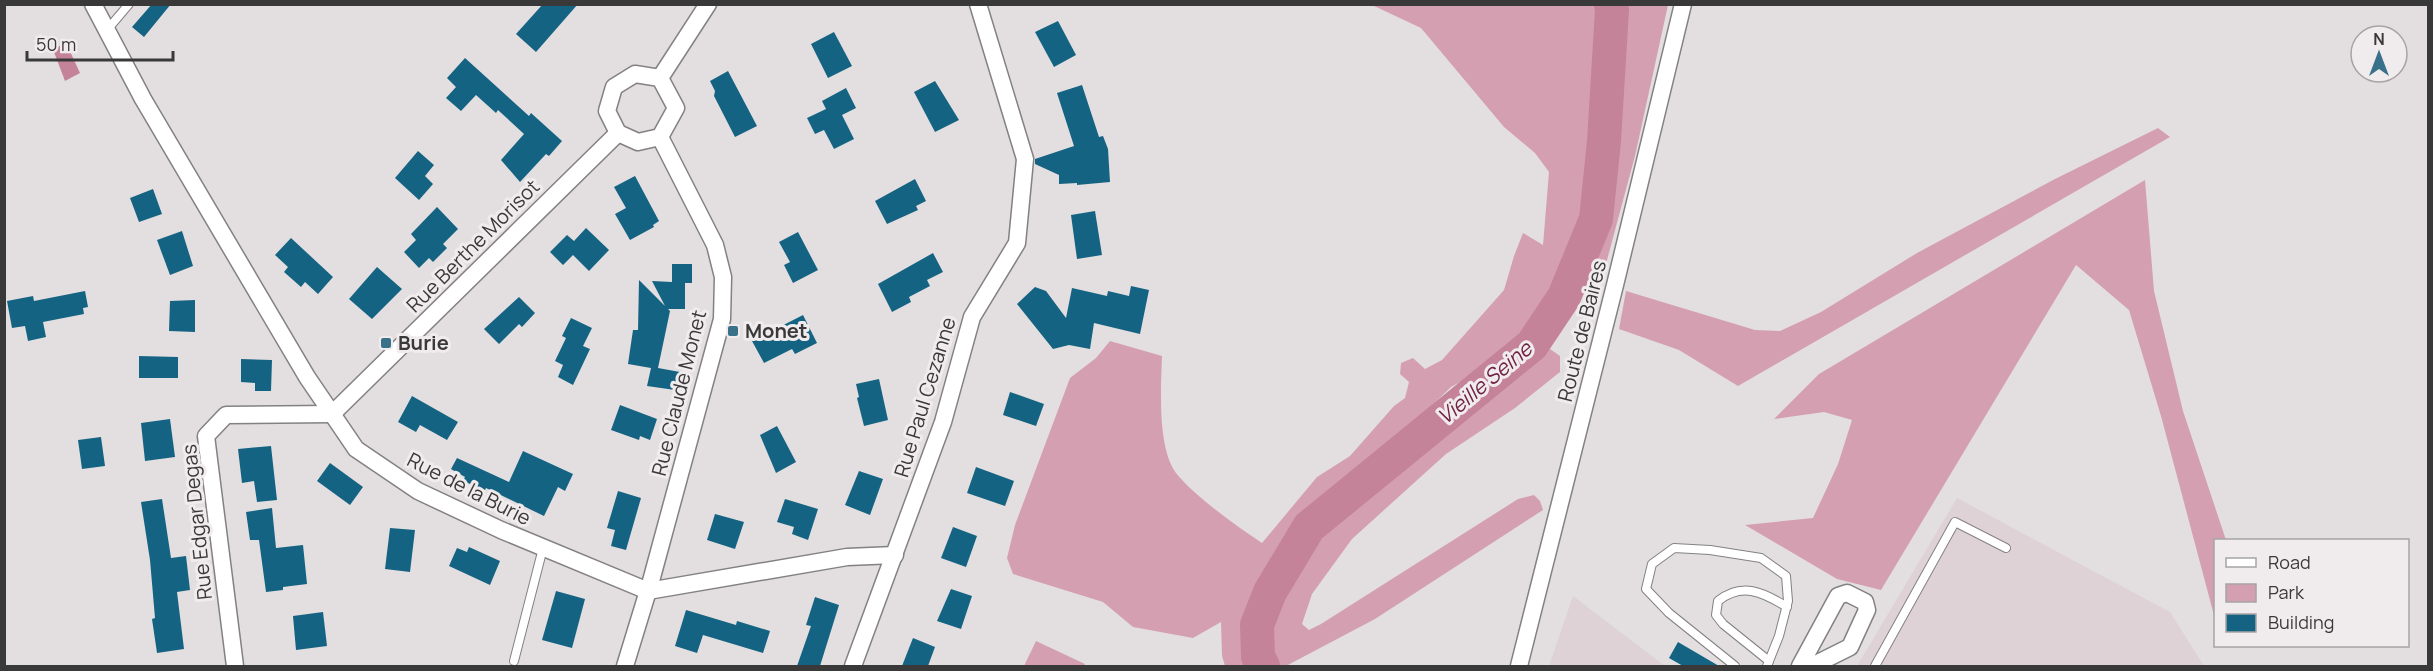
<svg xmlns="http://www.w3.org/2000/svg" width="2433" height="671" viewBox="0 0 2433 671" font-family="Manrope,sans-serif">
  <style>
    .built { fill: #ded2d6 }
    .green { fill: #d4a0b1 }
    .water { fill: #c5839a }
    .lines { fill: none; stroke-linecap: round; stroke-linejoin: round }
    .river { stroke: #c5839a; stroke-width: 34 }
    .building { fill: #156382 }
    .service-casing { stroke: #848181; stroke-width: 10 }
    .minor-casing { stroke: #848181; stroke-width: 19 }
    .service { stroke: #fff; stroke-width: 8 }
    .minor { stroke: #fff; stroke-width: 16 }
    .poi-dot { fill: #39718b; stroke: #f0eced; stroke-width: 2 }
    .labels { text-anchor: middle; stroke-width: 6; stroke-linejoin: round; paint-order: stroke }
    .street-label { font-size: 20px; fill: #3a3939; stroke: #f0eced }
    .poi-label { font-size: 20px; font-weight: bold; fill: #3a3939; stroke: #f0eced; text-anchor: start }
    .water-label { font-size: 21px; font-style: italic; fill: #712244; stroke: #f0eced }
  </style>
  <rect width="100%" height="100%" fill="#e3dfe0"/>
  <!-- built -->
  <g class="built">
    <path d="M1957 498 2170 612 2204 666H1857Z"/>
    <path d="M1573 596 1665 666H1549Z"/>
  </g>
  <!-- green -->
  <g class="green">
    <path d="M1372 5H1604L1605 16 1602 102 1594 207 1580 246 1544 316 1510 355 1451 387 1395 441 1319 505 1271 568 1249 618 1245 647 1252 666H1225L1222 656 1221 622 1193 638 1133 627 1103 602 1013 574 1007 558 1015 525 1070 378 1096 358 1110 341 1162 356C1161 387 1157 447 1176 473 1194 496 1238 527 1262 543L1317 477 1350 456 1394 406 1405 398 1409 382 1400 374 1401 363 1413 358 1425 369 1442 360 1504 290 1514 256 1523 233 1543 245 1549 172 1535 153 1504 127 1421 28Z"/>
    <path d="M1619 5H1668L1635 156 1603 275 1575 293 1589 260 1606 206 1622 17Z"/>
    <path d="M2158 128 2170 137 1738 386 1679 350 1619 329 1626 291 1755 330 1780 331 1821 312 1917 253 2055 179Z"/>
    <path d="M2145 180 2154 291 2183 411 2226 540H2216L2215 619 2161 416 2129 310 2076 265 1881 590 1837 579 1745 525 1813 518 1838 464 1852 420 1824 412 1774 419 1819 374Z"/>
    <path d="M1550 349 1560 356V372L1515 408 1446 454 1352 539 1312 594 1302 624 1309 630 1321 624 1518 499 1534 495 1540 501 1543 510 1375 619 1286 666H1280L1268 647 1265 632 1273 603 1324 533 1429 443Z"/>
    <path d="M1036 641 1085 664 1084 666H1024Z"/>
  </g>
  <!-- water -->
  <path class="water" d="M64 44 65 48 68 47 80 73 65 81 54 52 57 51 55 48Z"/>
  <g class="lines">
    <!-- river -->
    <path class="river" d="M1263 666 1258 657 1257 625 1270 592 1309 527 1532 345 1564 297 1596 219 1604 141 1612 10 1611 4"/>
  </g>
  <!-- building -->
  <g class="building">
    <path d="M152 4H171L144 37 132 27Z"/>
    <path d="M543 4H578L536 52 516 34Z"/>
    <path d="M1058 21 1076 55 1054 67 1035 32Z"/>
    <path d="M834 32 852 66 828 78 811 44Z"/>
    <path d="M465 58 529 116 531 113 562 141 549 156 546 154 520 182 501 160 524 134 498 110 496 113 476 95 461 111 446 98 456 87 447 78Z"/>
    <path d="M728 71 757 126 735 137 714 96 715 91 710 81Z"/>
    <path d="M935 81 959 120 935 132 914 92Z"/>
    <path d="M1082 85 1099 137 1103 136 1108 149 1110 182 1077 185V183L1059 184V175L1035 164V159L1074 146 1057 93Z"/>
    <path d="M846 88 856 108 842 115 854 139 834 149 824 130 815 134 807 118 826 109 822 101Z"/>
    <path d="M418 151 434 165 425 176 433 184 419 200 395 178Z"/>
    <path d="M635 176 659 221 653 225 654 227 630 240 615 214 626 208 614 187Z"/>
    <path d="M915 179 926 201 916 206 918 210 887 224 875 201Z"/>
    <path d="M153 189 162 214 139 222 130 198Z"/>
    <path d="M437 207 458 229 443 244 447 248 433 262 429 258 419 268 404 252 416 240 411 234Z"/>
    <path d="M1095 211 1102 255 1077 259 1071 215Z"/>
    <path d="M586 228 609 250 589 271 573 255 563 265 550 252 567 235 574 241Z"/>
    <path d="M182 231 193 266 170 275 157 240Z"/>
    <path d="M798 232 818 270 793 283 784 265 790 262 779 242Z"/>
    <path d="M291 238 333 277 318 294 305 282 301 287 284 272 288 267 275 255Z"/>
    <path d="M933 253 943 272 927 280 930 286 909 297 911 302 892 312 878 284Z"/>
    <path d="M672 264H692V283H685V309H668L670 311 658 368 680 372 675 390 647 386 651 368 628 364 633 330H638L639 280 665 306 652 281 672 282Z"/>
    <path d="M377 267 402 289 372 319 349 299Z"/>
    <path d="M1131 286 1149 290 1140 334 1094 323 1090 349 1069 345 1053 349 1017 304 1035 287 1046 291 1066 318 1072 288 1107 296 1108 291 1129 296Z"/>
    <path d="M85 291 88 307 83 308 84 314 43 322 46 337 28 341 25 326 12 328 7 301 33 296 34 301Z"/>
    <path d="M519 297 535 313 522 327 519 324 499 344 484 329Z"/>
    <path d="M195 300V332L169 331 170 301Z"/>
    <path d="M803 315 817 343 795 354 792 349 764 363 752 341Z"/>
    <path d="M571 318 592 328 583 346 590 349 573 385 558 377 563 365 555 361 566 338 562 336Z"/>
    <path d="M139 356 178 357V378H139Z"/>
    <path d="M241 359 272 360 271 391H255V383L241 382Z"/>
    <path d="M879 379 888 420 864 426 857 398 859 397 856 384Z"/>
    <path d="M1010 392 1044 404 1036 426 1003 415Z"/>
    <path d="M412 396 458 422 447 440 420 425 416 432 398 422Z"/>
    <path d="M620 405 657 419 650 440 640 436 639 440 611 430Z"/>
    <path d="M170 419 175 457 145 461 141 423Z"/>
    <path d="M777 426 796 462 776 473 760 435Z"/>
    <path d="M101 437 105 466 82 469 78 440Z"/>
    <path d="M271 446 277 500 257 502 254 481 242 483 238 449Z"/>
    <path d="M523 451 573 474 565 491 558 487 544 516 486 488 485 490 463 481 465 477 451 469 457 458 509 482Z"/>
    <path d="M330 463 363 487 350 505 317 481Z"/>
    <path d="M976 467 1014 481 1005 506 967 493Z"/>
    <path d="M859 471 883 479 870 515 845 505Z"/>
    <path d="M618 491 641 498 626 550 611 546 615 530 607 528Z"/>
    <path d="M162 499 171 558 186 556 190 590 177 592 184 649 157 653 152 619 155 618 150 560 141 502Z"/>
    <path d="M785 499 818 509 808 540 792 534 794 527 777 522Z"/>
    <path d="M272 508 276 548 303 545 307 584 283 587V590L266 592 259 540H250L246 512Z"/>
    <path d="M715 514 744 522 735 549 707 540Z"/>
    <path d="M953 527 977 536 966 567 941 558Z"/>
    <path d="M390 528 415 530 410 572 385 569Z"/>
    <path d="M469 547 500 561 490 585 449 566 457 548 467 552Z"/>
    <path d="M951 589 972 596 961 629 937 621Z"/>
    <path d="M556 591 585 599 572 648 542 640Z"/>
    <path d="M815 597 839 605 820 666H797L811 626 806 625Z"/>
    <path d="M686 610 736 625 737 621 770 631 763 653 703 635 697 653 675 646Z"/>
    <path d="M323 612 327 646 296 650 293 616Z"/>
    <path d="M913 638 935 647 928 666H902Z"/>
    <path d="M1678 642 1719 666H1683L1669 658Z"/>
  </g>
  <g class="lines">
    <defs>
      <g id="service">
        <path d="M107 30 129 4"/>
        <path d="M514 661 543 548"/>
        <path d="M1769 661 1723 624 1716 615 1718 601C1742 582 1763 592 1787 607"/>
        <path d="M1735 666 1669 613 1646 589 1652 564 1674 548 1710 550 1761 558 1786 576 1788 601 1779 636 1767 666"/>
        <path d="M1875 666 1955 522 2006 548"/>
      </g>
      <g id="minor">
        <path d="M93 4 143 99 307 377 356 449 418 491 501 530 648 591 847 557 895 555"/>
        <path d="M635 74 660 78 676 108 660 137 638 142 618 133 607 111 614 87Z"/>
        <path d="M660 78 708 4"/>
        <path d="M332 414 618 133"/>
        <path d="M235 666 206 436 226 415 332 414"/>
        <path d="M625 666 651 581 722 319 723 277 715 245 660 137"/>
        <path d="M853 666 943 422 972 317 1017 243 1025 159 978 4"/>
        <path d="M1519 666 1615 285 1683 4"/>
        <path d="M1800 666 1838 596 1847 593 1865 602 1867 610 1850 647 1812 666"/>
      </g>
    </defs>
    <!-- service casing -->
    <use href="#service" class="service-casing"/>
    <!-- minor casing -->
    <use href="#minor" class="minor-casing"/>
    <!-- service -->
    <use href="#service" class="service"/>
    <!-- minor -->
    <use href="#minor" class="minor"/>
  </g>
  <!-- markers -->
  <g class="poi-dot">
    <rect x="727" y="325" width="12" height="12" rx="3"/>
    <rect x="380" y="337" width="12" height="12" rx="3"/>
  </g>
  <g class="labels">
    <!-- street labels -->
    <g class="street-label">
      <text transform="translate(473 246) rotate(-45)" y="7">Rue Berthe Morisot</text>
      <text transform="translate(1582 331) rotate(-76)" y="7">Route de Baires</text>
      <text transform="translate(679 393) rotate(-76)" y="7">Rue Claude Monet</text>
      <text transform="translate(925 397) rotate(-73)" y="7">Rue Paul Cezanne</text>
      <text transform="translate(469 489) rotate(27)" y="7">Rue de la Burie</text>
      <text transform="translate(197 522) rotate(-96)" y="7">Rue Edgar Degas</text>
    </g>
    <!-- poi labels -->
    <g class="poi-label">
      <text x="745" y="338">Monet</text>
      <text x="398" y="350">Burie</text>
    </g>
    <!-- water labels -->
    <g class="water-label">
      <text transform="translate(1485 383) rotate(-40)" y="7">Vieille Seine</text>
    </g>
  </g>
  <!-- border -->
  <rect width="2433" height="671" fill="none" stroke="#3a3939" stroke-width="12"/>
  <!-- legend -->
  <rect x="2214" y="539" width="195" height="108" fill="#f0eced" stroke="#a7a4a5" stroke-width="1.5"/>
  <rect x="2226" y="558" width="30" height="9" fill="#ffffff" stroke="#a7a4a5" stroke-width="1.5"/>
  <text x="2268" y="569" font-size="18" fill="#3a3939">Road</text>
  <rect x="2226" y="584" width="30" height="18" fill="#d4a0b1" stroke="#a7a4a5" stroke-width="1.5"/>
  <text x="2268" y="599" font-size="18" fill="#3a3939">Park</text>
  <rect x="2226" y="614" width="30" height="18" fill="#156382" stroke="#a7a4a5" stroke-width="1.5"/>
  <text x="2268" y="629" font-size="18" fill="#3a3939">Building</text>
  <!-- north arrow -->
  <g transform="translate(2379 54)"><circle r="28" fill="#f0eced" stroke="#a7a4a5" stroke-width="1.5"/>
  <path d="M0-4.5L10 22L0 15L-10 22Z" fill="#39718b"/>
  <text y="-9" font-size="16" font-weight="bold" text-anchor="middle" fill="#3a3939">N</text>
  </g>
  <!-- scale -->
  <path d="M27 51v9h146v-9" fill="none" stroke="#3a3939" stroke-width="3"/>
  <text x="36" y="51" font-size="18" fill="#3a3939" stroke="#f0eced" stroke-width="4.5" paint-order="stroke">50 m</text>
</svg>
